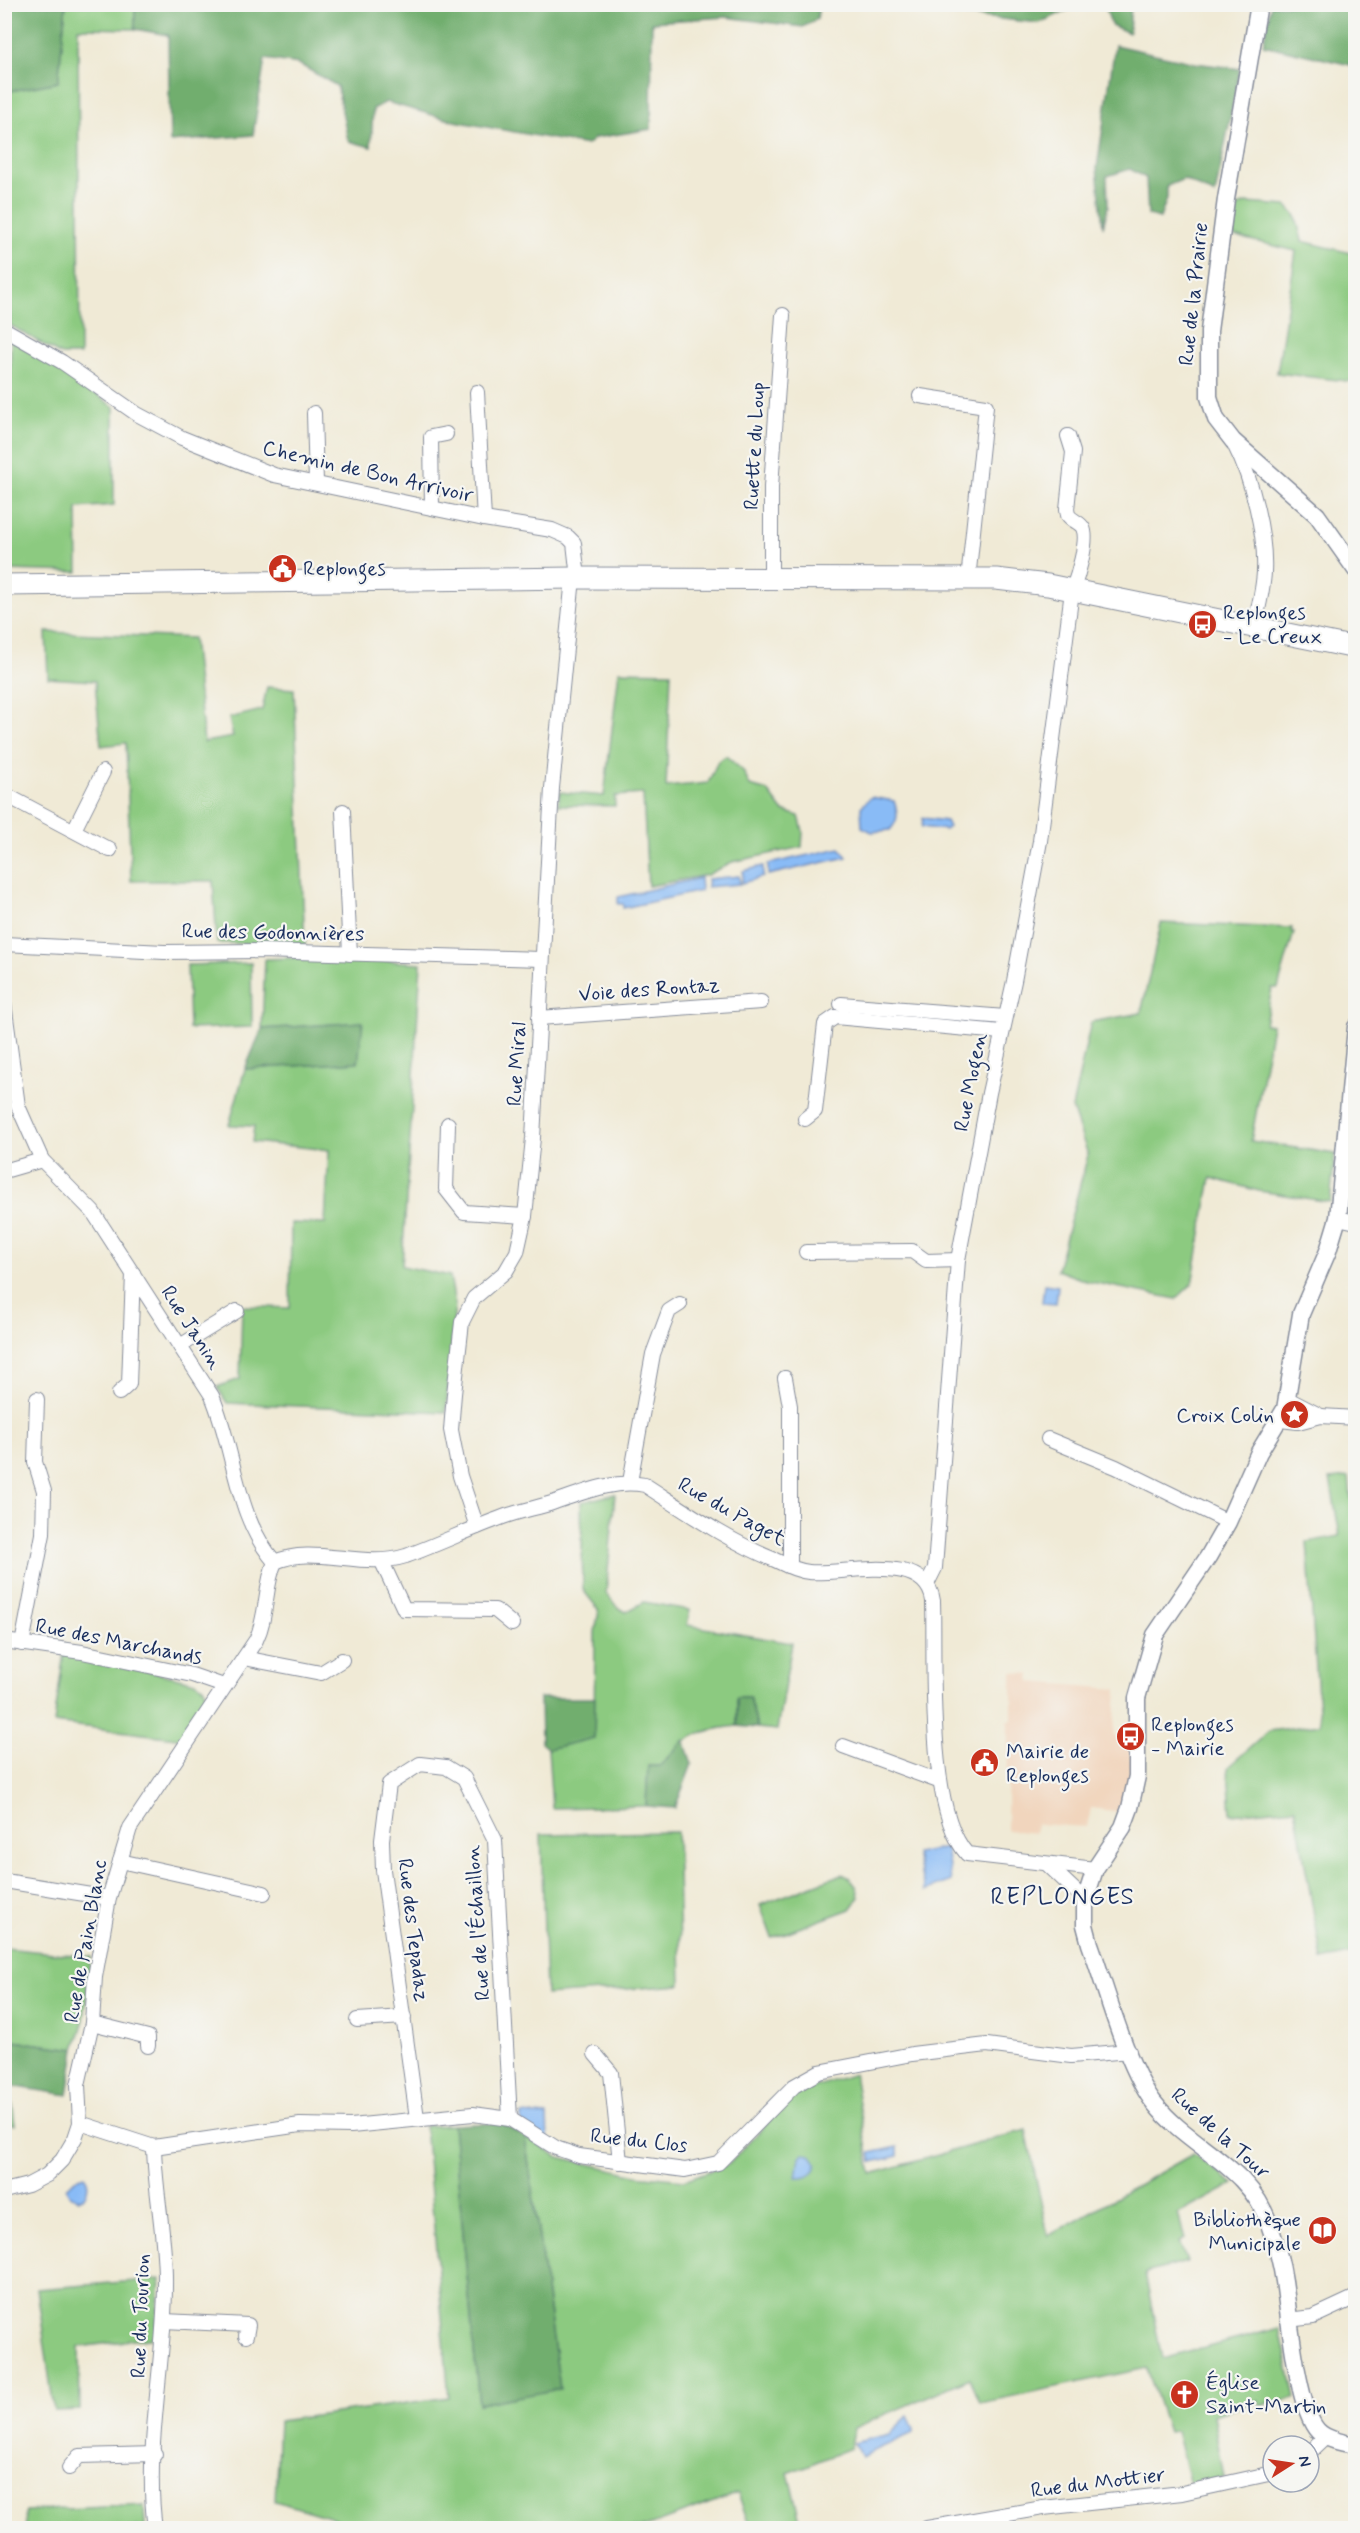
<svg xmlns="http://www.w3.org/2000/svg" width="1360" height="2533" viewBox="0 0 1360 2533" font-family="Mynerve,sans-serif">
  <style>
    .built { fill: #f1d5bd }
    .green { fill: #8cca80; stroke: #547c6f; stroke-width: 1.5 }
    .forest { fill: #71ae6e; stroke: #466e66; stroke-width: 1.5 }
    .water { fill: #89bbf6; stroke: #5275aa; stroke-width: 1.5 }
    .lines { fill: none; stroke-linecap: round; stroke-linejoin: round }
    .minor-casing { stroke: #868c9a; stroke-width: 16 }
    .tertiary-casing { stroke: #868c9a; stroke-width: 19 }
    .primary-casing { stroke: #868c9a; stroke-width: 23 }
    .minor { stroke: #fff; stroke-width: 14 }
    .tertiary { stroke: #fff; stroke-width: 16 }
    .primary { stroke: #fff; stroke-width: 21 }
    .labels { text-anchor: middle; stroke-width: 4.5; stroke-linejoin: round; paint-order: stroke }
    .street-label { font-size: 21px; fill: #1b2f5e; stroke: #f6f6f2 }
    .poi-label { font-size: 21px; fill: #1b2f5e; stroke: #f6f6f2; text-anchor: start }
    .quarter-label { font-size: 24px; letter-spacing: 1.5px; fill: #1b2f5e; stroke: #f6f6f2 }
  </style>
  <rect width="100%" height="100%" fill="#f6f6f2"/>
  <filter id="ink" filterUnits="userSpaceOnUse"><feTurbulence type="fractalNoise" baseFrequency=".0167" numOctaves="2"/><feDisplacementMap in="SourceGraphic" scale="12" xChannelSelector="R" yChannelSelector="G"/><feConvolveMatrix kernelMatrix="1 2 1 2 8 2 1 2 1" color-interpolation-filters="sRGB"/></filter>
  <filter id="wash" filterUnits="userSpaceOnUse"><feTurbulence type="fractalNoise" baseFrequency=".008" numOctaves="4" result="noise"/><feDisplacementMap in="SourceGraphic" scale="24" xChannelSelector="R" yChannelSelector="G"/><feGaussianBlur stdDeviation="1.35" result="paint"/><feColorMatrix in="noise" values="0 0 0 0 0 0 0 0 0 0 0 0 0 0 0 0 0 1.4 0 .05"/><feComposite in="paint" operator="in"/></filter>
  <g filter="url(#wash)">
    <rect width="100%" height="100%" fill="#f0ead6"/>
    <!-- built -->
    <path class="built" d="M1012 1672 1031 1674 1030 1682 1117 1689 1114 1736H1129L1131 1763 1129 1785 1121 1812 1091 1808 1087 1827 1036 1824 1035 1833 1007 1830 1008 1721 1012 1720Z"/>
    <!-- green -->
    <g class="green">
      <path d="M66 5H135V29L78 28 80 355H61L10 325 5 92 58 82Z"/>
      <path d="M1246 203 1287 206 1296 216 1302 241 1355 254V382L1277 373 1296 251 1233 236 1238 206Z"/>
      <path d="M11 340 27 345 114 407V505L77 508 78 572 7 570Z"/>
      <path d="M46 632 193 638 204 742 233 737 229 718 262 710 267 687 294 689 305 945 217 943 213 881H131L126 743 101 746 95 681 48 678Z"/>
      <path d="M619 671 671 672 666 787 708 783 718 761 726 756 743 771 750 786 768 791 783 811 799 816 803 831 802 847 732 862 707 875 648 886 643 794 615 796V806L558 805 560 792 604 796Z"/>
      <path d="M1161 923 1292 928 1291 932H1294L1278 988H1272L1265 1024 1272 1025 1251 1141 1335 1154 1330 1202 1259 1191 1211 1178 1192 1284 1176 1299 1086 1281 1057 1270 1088 1155 1072 1108 1091 1022 1141 1013Z"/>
      <path d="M317 957 421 963 402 1266 450 1276 455 1304 446 1412 227 1403 217 1387 240 1379 242 1306 290 1308 291 1223 325 1224 329 1150 252 1142 254 1126 229 1125 245 1069 357 1062 362 1022 262 1029 265 959Z"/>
      <path d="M251 963 252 1027 189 1029 187 965Z"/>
      <path d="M1349 1477 1351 1498H1356L1355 1953 1322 1960 1295 1808 1231 1814 1228 1767 1269 1731 1320 1724 1307 1542 1340 1536 1330 1479Z"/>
      <path d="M615 1494 606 1593 618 1608 626 1612 644 1602 690 1610 687 1625 792 1643 777 1730 757 1728 750 1697H737V1726C695 1731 688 1735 660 1766H648L646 1806 552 1808 548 1749 594 1738 595 1632 599 1610 583 1590 581 1502Z"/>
      <path d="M64 1652 196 1682 204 1688 209 1698 184 1739 54 1723Z"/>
      <path d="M677 1832 681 1985 546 1995 541 1834Z"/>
      <path d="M842 1874C854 1879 857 1885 859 1897L850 1909 772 1938 760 1905Z"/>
      <path d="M5 1948 91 1957 84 2020 75 2049 5 2040Z"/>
      <path d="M854 2074 871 2174 1026 2130 1048 2236 1193 2154 1234 2184 1178 2214 1185 2239 1179 2242 1187 2262 1145 2273 1162 2359 1280 2328 1295 2398 1261 2406 1259 2401 1213 2415 1224 2478 1192 2483 1189 2481 1176 2431 1168 2432 1147 2368 980 2403 970 2378 854 2428 851 2448 788 2473 802 2528H750L738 2493 643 2528H365L275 2501 279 2421 449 2397 425 2126 453 2125 479 2404 560 2388 525 2137 559 2157 636 2175 684 2180 729 2164 794 2094Z"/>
      <path d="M5 2085H10L15 2125H5Z"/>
      <path d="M160 2279 156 2337 79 2347 80 2410 54 2411 37 2289Z"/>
      <path d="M144 2505 145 2528H26L25 2511Z"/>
    </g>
    <!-- forest -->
    <g class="forest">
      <path d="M5 5H66L58 82 5 92Z"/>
      <path d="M135 5 819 4V5L817 19 803 27 726 17 652 22 651 129 595 138 587 145 454 121 386 102 373 109 371 147 348 141 337 86 299 64 265 59 253 135 170 142 168 35 135 29Z"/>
      <path d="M934 5V4L1079 5 1039 23 932 12Z"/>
      <path d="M1105 5H1131L1129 33 1111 25Z"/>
      <path d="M1271 5H1355V66L1263 45Z"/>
      <path d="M1115 45 1195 63 1240 69 1215 195 1184 179 1167 186V198L1160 218 1148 215 1146 178 1130 169 1107 176 1108 206 1103 227 1097 168Z"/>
      <path d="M363 1022 358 1062 245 1069 262 1029Z"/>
      <path d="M737 1697H750L757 1728 737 1726Z"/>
      <path d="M540 1698H595L594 1738 548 1749 541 1743Z"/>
      <path d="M684 1740 692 1764 675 1808 646 1806 648 1766H660Z"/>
      <path d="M5 2040 75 2049 68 2095 5 2085Z"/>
      <path d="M502 2123 525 2137 560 2389 479 2404 453 2125Z"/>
    </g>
    <!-- water -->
    <g class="water">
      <path d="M871 797 894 801C898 813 899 820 890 830L872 832 862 827 861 807Z"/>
      <path d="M923 818 946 821 949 827 945 830 922 827Z"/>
      <path d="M840 848 847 857 768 875V864Z"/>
      <path d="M763 866V877L742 883 743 871Z"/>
      <path d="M739 876 740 884 707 887 708 879Z"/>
      <path d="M700 878 701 891 623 908V904H618V897Z"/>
      <path d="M1044 1284 1058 1286 1056 1304 1042 1303Z"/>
      <path d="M946 1848 951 1881 925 1891 916 1854Z"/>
      <path d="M521 2114 547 2116 548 2142 521 2122Z"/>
      <path d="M898 2147V2156L872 2162 870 2153Z"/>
      <path d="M803 2153 810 2154C824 2167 812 2178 796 2177L799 2158Z"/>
      <path d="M84 2176C90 2182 88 2192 83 2198L78 2199 69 2195 66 2188 75 2179Z"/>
      <path d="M908 2416 914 2429 913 2433 861 2457 854 2443 889 2434Z"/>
    </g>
  </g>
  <g filter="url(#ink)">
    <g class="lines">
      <defs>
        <g id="minor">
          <path d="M4 329 62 362 137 414 182 438 274 475 484 519 552 530 568 537 574 543 578 578"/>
          <path d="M477 392 484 519"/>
          <path d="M920 396 986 406 968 580"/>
          <path d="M314 413 316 483"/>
          <path d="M1235 446C1252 479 1266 535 1264 572 1263 591 1258 609 1254 628"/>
          <path d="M432 508 431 437 446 434"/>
          <path d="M771 580V487L783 315"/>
          <path d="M4 794 110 850"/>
          <path d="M343 811 350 954"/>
          <path d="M74 830 103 772"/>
          <path d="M4 944 164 952 260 951 541 959"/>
          <path d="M4 1003 18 1106 42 1160 93 1212 212 1396C235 1450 235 1517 275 1562 264 1587 268 1615 256 1640L130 1828 109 1898 95 1977 92 2023 78 2085 80 2123 75 2138 62 2160 47 2175 28 2185 4 2191"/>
          <path d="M841 1004 1005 1017"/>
          <path d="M539 1018 761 1002"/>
          <path d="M805 1119 815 1111 825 1024 835 1017 1001 1032"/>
          <path d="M448 1124 446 1189 464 1212 525 1216"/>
          <path d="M4 1171 42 1160"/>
          <path d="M1338 1218 1356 1222"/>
          <path d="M806 1252 912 1251 926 1261 958 1260"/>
          <path d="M180 1346 237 1311"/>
          <path d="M785 1378 790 1406V1562L788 1566"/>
          <path d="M119 1393 129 1384 133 1273"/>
          <path d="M1288 1399 1321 1416"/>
          <path d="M1280 1420 1298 1422 1321 1416 1356 1418"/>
          <path d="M1048 1439 1116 1467 1228 1522"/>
          <path d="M630 1482 653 1354 669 1311 680 1304"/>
          <path d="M477 1527 460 1476 451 1430 454 1394 462 1322 474 1298 506 1271 517 1252 525 1216 533 1138 552 788 573 578"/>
          <path d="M275 1562C314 1544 362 1570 406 1556 439 1544 470 1529 503 1517 519 1511 536 1508 552 1503 582 1493 613 1479 645 1485 687 1512 728 1541 775 1560 785 1565 798 1571 809 1572 846 1575 926 1551 933 1601 935 1662 926 1809 967 1854L1095 1869"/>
          <path d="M382 1562 404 1609 495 1610 512 1624"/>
          <path d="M928 1582 935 1568 958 1260 989 1093 1014 981 1040 841 1072 591C1077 578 1089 540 1083 528 1080 522 1072 521 1068 515L1067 509 1073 452 1068 436"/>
          <path d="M4 1641 82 1652 192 1675 224 1686"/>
          <path d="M22 1644 43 1534 44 1491 35 1462 37 1399"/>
          <path d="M244 1658 321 1673 342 1660"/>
          <path d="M843 1746 938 1781"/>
          <path d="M120 1861 264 1893"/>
          <path d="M1048 1865 1085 1900"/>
          <path d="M5 1881 109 1898"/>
          <path d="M357 2020 404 2017"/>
          <path d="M92 2023 148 2037V2046"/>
          <path d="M595 2054 611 2073 620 2162"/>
          <path d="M417 2118 383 1870 382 1840 389 1784 420 1764 446 1767 464 1778 495 1840 510 2119"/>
          <path d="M80 2123 154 2147C155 2193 166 2239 165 2285 165 2364 144 2450 155 2528"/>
          <path d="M154 2147 300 2125 351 2126 473 2114 510 2119 556 2148 579 2156 685 2170 718 2163 794 2086 819 2072 912 2054 987 2045 1071 2056 1129 2051"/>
          <path d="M1288 2320 1313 2317 1356 2297"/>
          <path d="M164 2321 248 2325 246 2336"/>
          <path d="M1309 2453 1326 2437"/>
          <path d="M69 2468 79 2456 155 2454"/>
          <path d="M927 2528 1043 2508 1182 2493 1273 2473"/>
        </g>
        <g id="tertiary">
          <path d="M1259 4 1226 199 1209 331V397L1216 419 1233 441 1317 515 1356 570"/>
          <path d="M1356 1027 1338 1218 1328 1251 1301 1314 1285 1409 1259 1452 1228 1522 1208 1557 1155 1635 1137 1698V1776L1130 1808 1123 1827 1095 1869 1085 1900V1925L1090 1944C1106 1988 1127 2069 1155 2104 1190 2148 1250 2166 1269 2224 1276 2243 1281 2261 1284 2281 1289 2313 1297 2409 1318 2431 1327 2440 1343 2443 1356 2445"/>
        </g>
        <path id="primary" d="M4 585 573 578 996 579 1048 585 1356 648"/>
      </defs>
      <!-- minor casing -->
      <use href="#minor" class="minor-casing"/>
      <!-- tertiary casing -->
      <use href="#tertiary" class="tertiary-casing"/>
      <!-- primary casing -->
      <use href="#primary" class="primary-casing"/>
      <!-- minor -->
      <use href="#minor" class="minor"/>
      <!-- tertiary -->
      <use href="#tertiary" class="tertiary"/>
      <!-- primary -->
      <use href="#primary" class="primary"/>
    </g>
  </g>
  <!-- icons -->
  <defs>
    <symbol id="civic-disc" viewBox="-11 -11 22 22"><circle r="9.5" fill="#c8321e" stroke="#f6f6f2"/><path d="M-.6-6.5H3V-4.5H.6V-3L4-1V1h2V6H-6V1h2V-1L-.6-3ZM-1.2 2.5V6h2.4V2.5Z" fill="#fff"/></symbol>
    <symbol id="bus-disc" viewBox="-11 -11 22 22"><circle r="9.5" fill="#c8321e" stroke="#f6f6f2"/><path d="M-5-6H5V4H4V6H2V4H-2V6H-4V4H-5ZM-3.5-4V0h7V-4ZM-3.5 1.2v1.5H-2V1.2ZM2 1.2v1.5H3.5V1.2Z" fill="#fff"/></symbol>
    <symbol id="sight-disc" viewBox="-11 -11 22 22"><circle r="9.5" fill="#c8321e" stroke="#f6f6f2"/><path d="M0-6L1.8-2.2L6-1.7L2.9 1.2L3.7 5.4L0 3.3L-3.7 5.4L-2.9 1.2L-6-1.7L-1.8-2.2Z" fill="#fff"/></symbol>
    <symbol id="library-disc" viewBox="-11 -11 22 22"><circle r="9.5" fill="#c8321e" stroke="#f6f6f2"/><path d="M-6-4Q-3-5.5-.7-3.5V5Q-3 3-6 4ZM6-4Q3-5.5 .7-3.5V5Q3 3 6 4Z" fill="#fff"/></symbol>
    <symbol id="church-disc" viewBox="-11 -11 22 22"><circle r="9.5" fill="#c8321e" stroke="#f6f6f2"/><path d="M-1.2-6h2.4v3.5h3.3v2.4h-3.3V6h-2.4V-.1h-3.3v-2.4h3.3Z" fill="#fff"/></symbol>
  </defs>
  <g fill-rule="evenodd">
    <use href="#civic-disc" x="266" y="552" width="33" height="33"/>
    <use href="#bus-disc" x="1186" y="608" width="33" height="33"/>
    <use href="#sight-disc" x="1278" y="1398" width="33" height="33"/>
    <use href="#bus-disc" x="1114" y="1720" width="33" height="33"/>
    <use href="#civic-disc" x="968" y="1746" width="33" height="33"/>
    <use href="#library-disc" x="1306" y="2214" width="33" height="33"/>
    <use href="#church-disc" x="1168" y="2378" width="33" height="33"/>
  </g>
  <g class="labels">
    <!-- street labels -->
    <g class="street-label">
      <text transform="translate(1193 294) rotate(-84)" y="7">Rue de la Prairie</text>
      <text transform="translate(754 446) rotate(-87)" y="7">Ruette du Loup</text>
      <text transform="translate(368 471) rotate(13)" y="7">Chemin de Bon Arrivoir</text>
      <text transform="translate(273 932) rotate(1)" y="7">Rue des Godonnières</text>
      <text transform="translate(649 989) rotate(-4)" y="7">Voie des Rontaz</text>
      <text transform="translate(516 1064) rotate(-87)" y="7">Rue Miral</text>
      <text transform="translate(970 1082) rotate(-79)" y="7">Rue Mogen</text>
      <text transform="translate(192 1327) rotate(57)" y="7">Rue Janin</text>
      <text transform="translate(732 1511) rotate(29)" y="7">Rue du Paget</text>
      <text transform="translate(119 1641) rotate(11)" y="7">Rue des Marchands</text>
      <text transform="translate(477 1923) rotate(-94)" y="7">Rue de l'Échaillon</text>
      <text transform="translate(414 1930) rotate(83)" y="7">Rue des Tepadaz</text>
      <text transform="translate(85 1941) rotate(-80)" y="7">Rue de Pain Blanc</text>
      <text transform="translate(1221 2133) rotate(42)" y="7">Rue de la Tour</text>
      <text transform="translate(639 2140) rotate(6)" y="7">Rue du Clos</text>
      <text transform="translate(140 2316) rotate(-88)" y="7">Rue du Tourion</text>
      <text transform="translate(1098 2482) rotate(-7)" y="7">Rue du Mottier</text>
    </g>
    <!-- poi labels -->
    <g class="poi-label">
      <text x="303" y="575">Replonges</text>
      <text x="1223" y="619">Replonges<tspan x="1223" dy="24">- Le Creux</tspan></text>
      <text x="1274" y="1422" text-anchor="end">Croix Colin</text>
      <text x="1151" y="1731">Replonges<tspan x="1151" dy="24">- Mairie</tspan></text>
      <text x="1006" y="1758">Mairie de<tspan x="1006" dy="24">Replonges</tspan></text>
      <text x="1301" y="2226" text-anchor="end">Bibliothèque<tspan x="1301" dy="24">Municipale</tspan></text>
      <text x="1206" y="2389">Église<tspan x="1206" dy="24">Saint-Martin</tspan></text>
    </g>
    <!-- quarter labels -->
    <g class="quarter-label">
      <text x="1063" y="1904">REPLONGES</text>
    </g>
  </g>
  <!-- margin -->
  <rect width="1360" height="2533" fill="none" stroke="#f6f6f2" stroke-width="24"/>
  <!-- north arrow -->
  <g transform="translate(1291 2464) rotate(78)"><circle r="28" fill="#f6f6f2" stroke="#9ea6b7" stroke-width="1.5"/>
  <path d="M0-4.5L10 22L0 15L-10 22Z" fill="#c8321e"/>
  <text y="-9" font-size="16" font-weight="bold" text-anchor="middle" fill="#1b2f5e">N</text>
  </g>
</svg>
